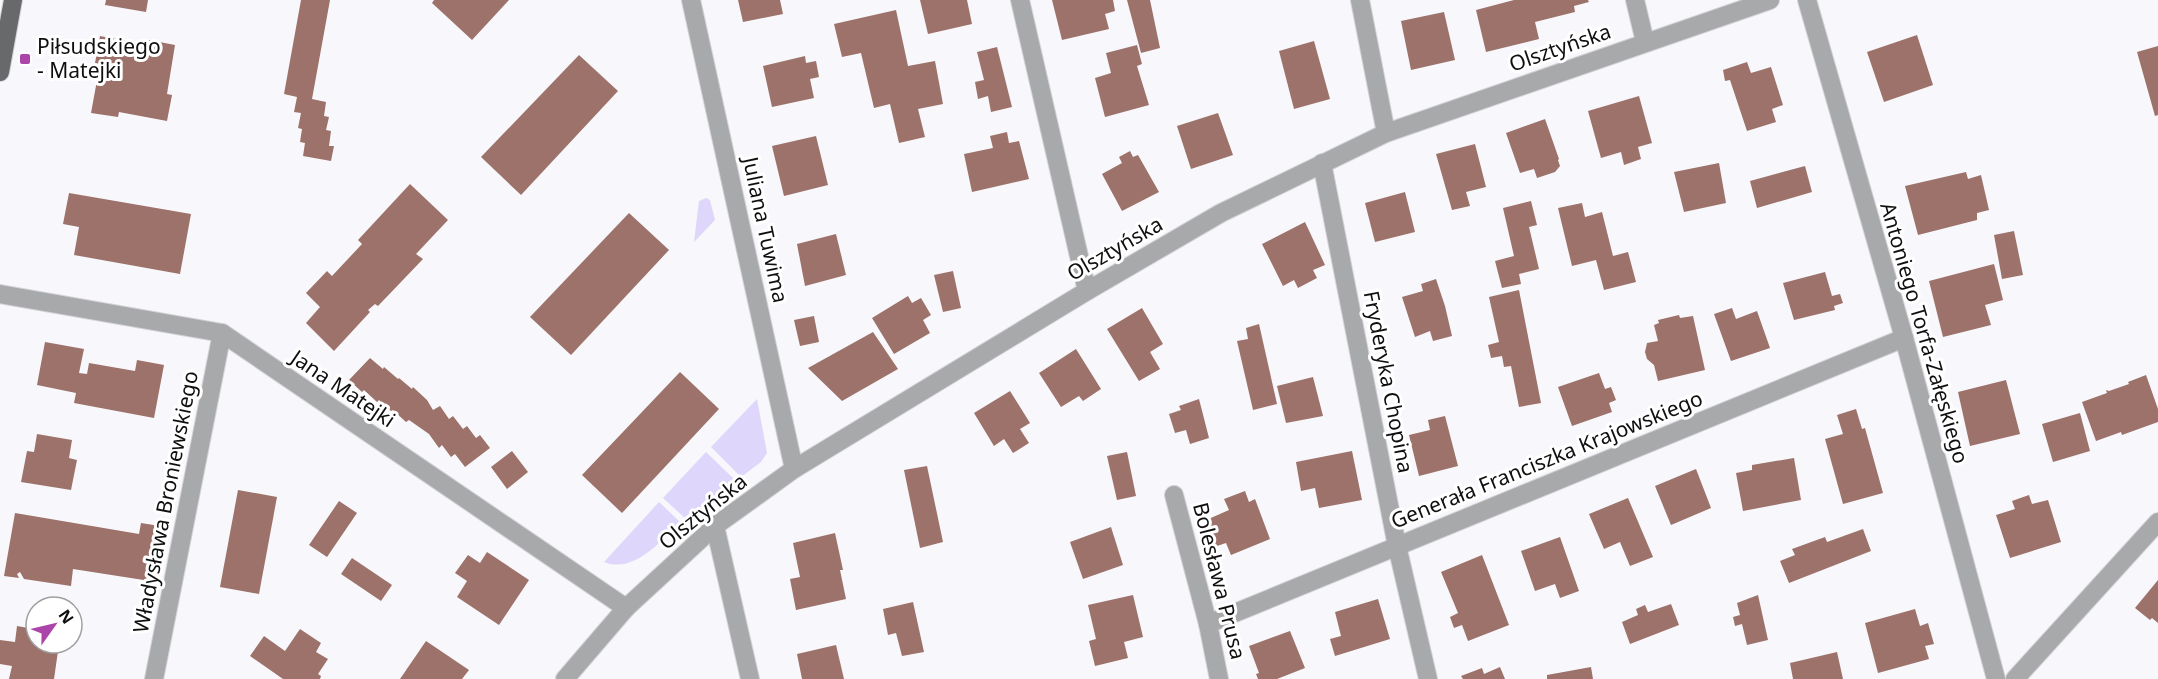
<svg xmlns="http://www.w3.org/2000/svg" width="2158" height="679" viewBox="0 0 2158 679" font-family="'Noto Sans',sans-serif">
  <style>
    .green { fill: #ded6fb }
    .building { fill: #9c726a }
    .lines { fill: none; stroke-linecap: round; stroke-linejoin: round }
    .minor-casing { stroke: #d3d2d5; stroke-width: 20 }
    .major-casing { stroke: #d3d2d5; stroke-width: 20 }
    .minor { stroke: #a8a9ab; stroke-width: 18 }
    .major { stroke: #67696b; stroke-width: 18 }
    .poi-dot { fill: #ab45a9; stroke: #fff; stroke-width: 2 }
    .labels { text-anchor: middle; stroke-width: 6; stroke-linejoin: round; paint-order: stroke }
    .poi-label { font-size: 21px; fill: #0f0f10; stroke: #fff; text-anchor: start }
    .street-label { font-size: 21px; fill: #0f0f10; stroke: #fff }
  </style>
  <rect width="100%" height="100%" fill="#f8f7fb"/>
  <!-- green -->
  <g class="green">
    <path d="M706 198 710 200 715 220 694 242 699 201Z"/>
    <path d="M757 399 767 453 761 462 741 477 711 447Z"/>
    <path d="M706 452 736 481 686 519 663 498Z"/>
    <path d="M659 502 681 523C660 541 634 574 604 562Z"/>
  </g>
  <!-- building -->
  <g class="building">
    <path d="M106 0H148L146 12 105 5Z"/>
    <path d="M301 0H330L312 99 326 102 324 116 329 117 326 130 331 131 329 146H334L331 161 303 156 305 143 300 142 302 129 298 128 301 113 294 112 297 97 284 94Z"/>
    <path d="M434 0H509L472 40 432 3Z"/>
    <path d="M738 0H780L783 14 743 22Z"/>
    <path d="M920 0H967L972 24 928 34Z"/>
    <path d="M1052 0H1113L1115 11 1105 14 1109 29 1062 40Z"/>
    <path d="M1127 0H1150L1160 48 1141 53Z"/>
    <path d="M1514 0H1588L1589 2 1574 6 1575 12 1535 22 1539 39 1486 52 1476 10Z"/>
    <path d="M896 10 908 66 935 61 943 104 918 109 925 137 899 143 890 104 874 108 861 53 842 57 834 24Z"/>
    <path d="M1444 12 1455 60 1411 70 1401 21Z"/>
    <path d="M1917 35 1933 85 1884 102 1867 52Z"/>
    <path d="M100 36 148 45 149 40 175 45 167 94 172 95 167 121 119 112 118 117 91 113 100 64 95 63Z"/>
    <path d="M1314 41 1330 99 1294 109 1279 51Z"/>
    <path d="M1137 45 1142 64 1137 66 1149 105 1105 117 1095 78 1111 73 1106 53Z"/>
    <path d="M2158 46V115L2155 116 2137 52Z"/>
    <path d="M997 47 1012 107 991 112 988 96 978 99 975 82 984 80 977 52Z"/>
    <path d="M579 55 618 91 521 195 481 157Z"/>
    <path d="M805 56 806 63 816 61 819 77 810 79 814 98 772 107 763 66Z"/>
    <path d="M1747 62 1751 73 1771 67 1783 105 1772 109 1776 122 1747 131 1730 80 1725 81 1723 70Z"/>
    <path d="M1639 96 1652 143 1638 147 1641 159 1624 165 1621 152 1601 158 1588 111Z"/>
    <path d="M1218 113 1233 155 1191 169 1177 126Z"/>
    <path d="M1545 119 1559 159 1558 160 1560 166 1555 172 1537 178 1534 169 1520 173 1506 133Z"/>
    <path d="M1007 132 1009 143 1019 141 1029 179 972 192 964 154 993 148 990 136Z"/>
    <path d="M816 136 828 185 784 196 772 146Z"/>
    <path d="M1475 144 1486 187 1466 192 1470 206 1452 210 1436 154Z"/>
    <path d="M1130 151 1133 157 1138 155 1159 192 1122 211 1102 174 1122 163 1119 157Z"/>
    <path d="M1719 163 1726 203 1684 212 1674 172Z"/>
    <path d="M1805 166 1812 192 1757 208 1750 181Z"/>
    <path d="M1966 172 1968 179 1981 175 1989 210 1977 213V220L1918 235 1905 186Z"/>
    <path d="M410 184 448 220 416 254 423 259 378 306 375 304 368 310 370 312 334 351 306 323 320 307 306 293 327 271 332 276 362 244 358 240Z"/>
    <path d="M1405 192 1415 232 1375 242 1365 203Z"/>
    <path d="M69 193 191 214 180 274 74 255 79 227 63 224Z"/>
    <path d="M1531 201 1537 225 1529 227 1539 269 1519 274 1521 284 1502 288 1495 261 1514 256 1503 208Z"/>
    <path d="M1582 203 1585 217 1602 212 1613 256 1628 252 1636 282 1604 290 1596 260 1572 266 1558 208Z"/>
    <path d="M629 213 669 250 571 355 530 317Z"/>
    <path d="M1305 222 1325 265 1313 270 1317 278 1298 288 1294 280 1283 286 1262 244Z"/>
    <path d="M2014 231 2023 275 2002 279 1994 235Z"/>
    <path d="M836 234 846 275 805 286 797 244Z"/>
    <path d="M1994 264 2003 300 1985 305 1991 325 1943 337 1929 281Z"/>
    <path d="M953 271 961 308 943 312 934 275Z"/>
    <path d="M1825 272 1832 296 1840 294 1843 303 1834 306 1835 310 1794 320 1783 283Z"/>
    <path d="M1436 279 1445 306 1452 336 1433 341 1430 331 1415 337 1402 297 1423 291 1421 284Z"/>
    <path d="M1519 290 1541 403 1519 407 1511 366 1504 367 1502 356 1491 358 1488 345 1499 342 1489 297Z"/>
    <path d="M908 296 912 303 921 298 931 315 923 320 930 333 894 354 872 318Z"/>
    <path d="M1142 308 1163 344 1150 352 1160 369 1139 381 1107 329Z"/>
    <path d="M1732 308 1736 319 1757 311 1770 348 1731 361 1714 314Z"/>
    <path d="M1679 315 1680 318 1693 316 1705 370 1658 381 1654 365 1647 359 1645 352 1647 343 1658 341 1654 325 1659 323 1658 320Z"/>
    <path d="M814 316 819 342 800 346 794 320Z"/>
    <path d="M1259 324 1277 404 1253 410 1237 341 1248 339 1246 328Z"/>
    <path d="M873 332 898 369 842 401 808 368Z"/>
    <path d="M45 342 84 349 79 373 87 374 89 363 135 371 137 360 164 365 154 418 74 403 76 393 37 385Z"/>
    <path d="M1076 349 1101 389 1083 401 1079 396 1061 407 1039 373Z"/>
    <path d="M370 358 383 369 384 367 398 379 399 378 412 389 413 387 427 400 433 410 440 406 449 419 453 416 463 429 467 426 476 438 480 435 490 448 465 467 455 454 451 457 442 445 439 448 429 434 409 420 406 422 393 410 391 411 379 400 377 402 364 390 362 392 349 380Z"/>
    <path d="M680 372 719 409 622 513 582 475Z"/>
    <path d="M1599 373 1605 389 1611 387 1616 400 1609 403 1612 412 1572 426 1558 387Z"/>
    <path d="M2146 375 2158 409V422L2122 435 2121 432 2096 441 2082 402 2107 393 2106 390 2109 391 2129 384 2128 382Z"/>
    <path d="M1313 377 1323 416 1286 423 1277 386Z"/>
    <path d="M2006 380 2020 434 1970 446 1958 392Z"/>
    <path d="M1010 391 1030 423 1020 429 1029 443 1013 453 1004 439 994 446 974 413Z"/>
    <path d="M1199 399 1209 438 1190 444 1186 430 1175 433 1169 414 1181 410 1179 406Z"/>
    <path d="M1856 409 1862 429 1865 428 1883 493 1843 504 1825 439 1843 434 1837 415Z"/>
    <path d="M2080 413 2090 451 2053 462 2042 424Z"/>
    <path d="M1445 416 1458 466 1419 476 1409 435 1430 430 1428 420Z"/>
    <path d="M37 434 72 440 69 458 77 460 71 490 21 482 27 451 34 452Z"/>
    <path d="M512 451 528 472 507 489 491 467Z"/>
    <path d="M1352 451 1362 500 1319 508 1315 488 1301 491 1296 462Z"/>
    <path d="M1127 452 1136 496 1117 500 1107 456Z"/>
    <path d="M1794 458 1801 500 1743 511 1736 473 1752 470V465Z"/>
    <path d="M927 466 943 542 920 548 904 470Z"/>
    <path d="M1696 469 1711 508 1671 525 1655 486Z"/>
    <path d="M238 490 277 497 259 594 220 587Z"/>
    <path d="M1245 491 1249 502 1255 499 1270 539 1231 555 1226 543 1214 547 1204 521 1229 510 1224 499Z"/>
    <path d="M2029 495 2032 504 2048 500 2061 542 2010 558 1996 515 2015 509 2012 501Z"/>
    <path d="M1628 498 1653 557 1630 566 1620 542 1604 549 1589 514Z"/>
    <path d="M339 501 357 513 327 557 309 545Z"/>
    <path d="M15 513 139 534 141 523 160 526 150 581 73 569 71 586 24 579 20 572 17 574 19 578 4 576Z"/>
    <path d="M1111 527 1123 565 1083 579 1070 542Z"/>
    <path d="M1863 529 1871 551 1789 583 1780 561 1795 555 1792 549 1825 537 1827 542Z"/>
    <path d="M835 533 843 570H840L846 599 796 610 790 579 800 577 793 543Z"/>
    <path d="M1560 537 1579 591 1560 598 1555 584 1535 591 1521 551Z"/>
    <path d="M487 552 529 580 499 625 457 597 467 581 455 573 468 555 480 563Z"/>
    <path d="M1482 555 1509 625 1468 641 1462 625 1454 628 1450 617 1458 613 1441 572Z"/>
    <path d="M352 558 392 585 381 601 341 574Z"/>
    <path d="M2158 580V623L2152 618 2150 620 2135 608Z"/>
    <path d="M1133 595 1143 637 1124 642 1128 658 1095 666 1089 641 1096 639 1088 605Z"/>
    <path d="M1758 595 1768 640 1747 645 1742 624 1735 626 1733 617 1740 615 1737 603Z"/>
    <path d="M1378 599 1390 639 1335 656 1330 639 1341 636 1335 612Z"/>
    <path d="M913 602 924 652 902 656 896 633 888 635 883 609Z"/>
    <path d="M1671 604 1679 625 1630 644 1622 622 1638 615 1636 609 1645 605 1648 612Z"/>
    <path d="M1915 609 1920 626 1928 623 1934 644 1925 646 1929 659 1878 673 1865 623Z"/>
    <path d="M17 626 34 629 32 640 36 641V643L59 644 54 679H9L12 666 0 664V640L15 642Z"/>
    <path d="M300 629 321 643 316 652 328 659 318 674 321 676 320 679H283L250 656 264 636 285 651Z"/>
    <path d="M1290 631 1305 668 1277 679H1258L1256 674 1259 673 1249 646Z"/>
    <path d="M426 641 469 670 462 679H400Z"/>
    <path d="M836 645 844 679H802L797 654Z"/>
    <path d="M1837 652 1843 679H1793L1790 663Z"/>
    <path d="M1500 667 1505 679H1463L1461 676 1482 668 1484 674Z"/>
    <path d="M1591 667 1593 679H1547V675Z"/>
  </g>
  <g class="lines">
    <defs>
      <g id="minor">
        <path d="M691 0 794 469"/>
        <path d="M1020 0 1087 291"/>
        <path d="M1360 0 1386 133"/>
        <path d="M1635 0 1645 42"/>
        <path d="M1807 0 1904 338 1996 679"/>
        <path d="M1322 163 1397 546 1428 679"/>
        <path d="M0 294 222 333 626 608"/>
        <path d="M1174 495 1208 624 1219 679"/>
        <path d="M715 526 750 679"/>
        <path d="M1208 624 1904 338"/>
        <path d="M154 679 222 333"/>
        <path d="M565 679 626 608 715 526 794 469 1087 291 1221 213 1386 133 1770 0"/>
        <path d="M2015 679 2158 522"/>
      </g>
      <path id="major" d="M0 72 13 0"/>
    </defs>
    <!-- minor casing -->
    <use href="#minor" class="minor-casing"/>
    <!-- major casing -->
    <use href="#major" class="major-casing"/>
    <!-- minor -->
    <use href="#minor" class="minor"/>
    <!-- major -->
    <use href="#major" class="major"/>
  </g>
  <!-- markers -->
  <rect class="poi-dot" x="19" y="53" width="12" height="12" rx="3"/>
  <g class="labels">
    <!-- poi labels -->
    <g class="poi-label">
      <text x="37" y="54">Piłsudskiego<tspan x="37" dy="24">- Matejki</tspan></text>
    </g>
    <!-- street labels -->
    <g class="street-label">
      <text transform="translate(1560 48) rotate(-19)" y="7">Olsztyńska</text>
      <text transform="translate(765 230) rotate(78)" y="7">Juliana Tuwima</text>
      <text transform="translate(1115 249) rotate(-30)" y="7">Olsztyńska</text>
      <text transform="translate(1924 333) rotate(74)" y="7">Antoniego Torfa-Załęskiego</text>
      <text transform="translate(1388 382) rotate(79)" y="7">Fryderyka Chopina</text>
      <text transform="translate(343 389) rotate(34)" y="7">Jana Matejki</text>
      <text transform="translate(1547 460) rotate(-22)" y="7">Generała Franciszka Krajowskiego</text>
      <text transform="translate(166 502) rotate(-79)" y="7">Władysława Broniewskiego</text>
      <text transform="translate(703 512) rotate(-39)" y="7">Olsztyńska</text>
      <text transform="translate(1219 581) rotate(76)" y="7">Bolesława Prusa</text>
    </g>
  </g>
  <!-- north arrow -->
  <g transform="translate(54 625) rotate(56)"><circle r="28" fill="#ffffff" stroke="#9f9f9f" stroke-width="1.5"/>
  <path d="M0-4.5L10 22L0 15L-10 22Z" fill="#ab45a9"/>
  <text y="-9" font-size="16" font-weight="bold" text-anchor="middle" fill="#0f0f10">N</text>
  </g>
</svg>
